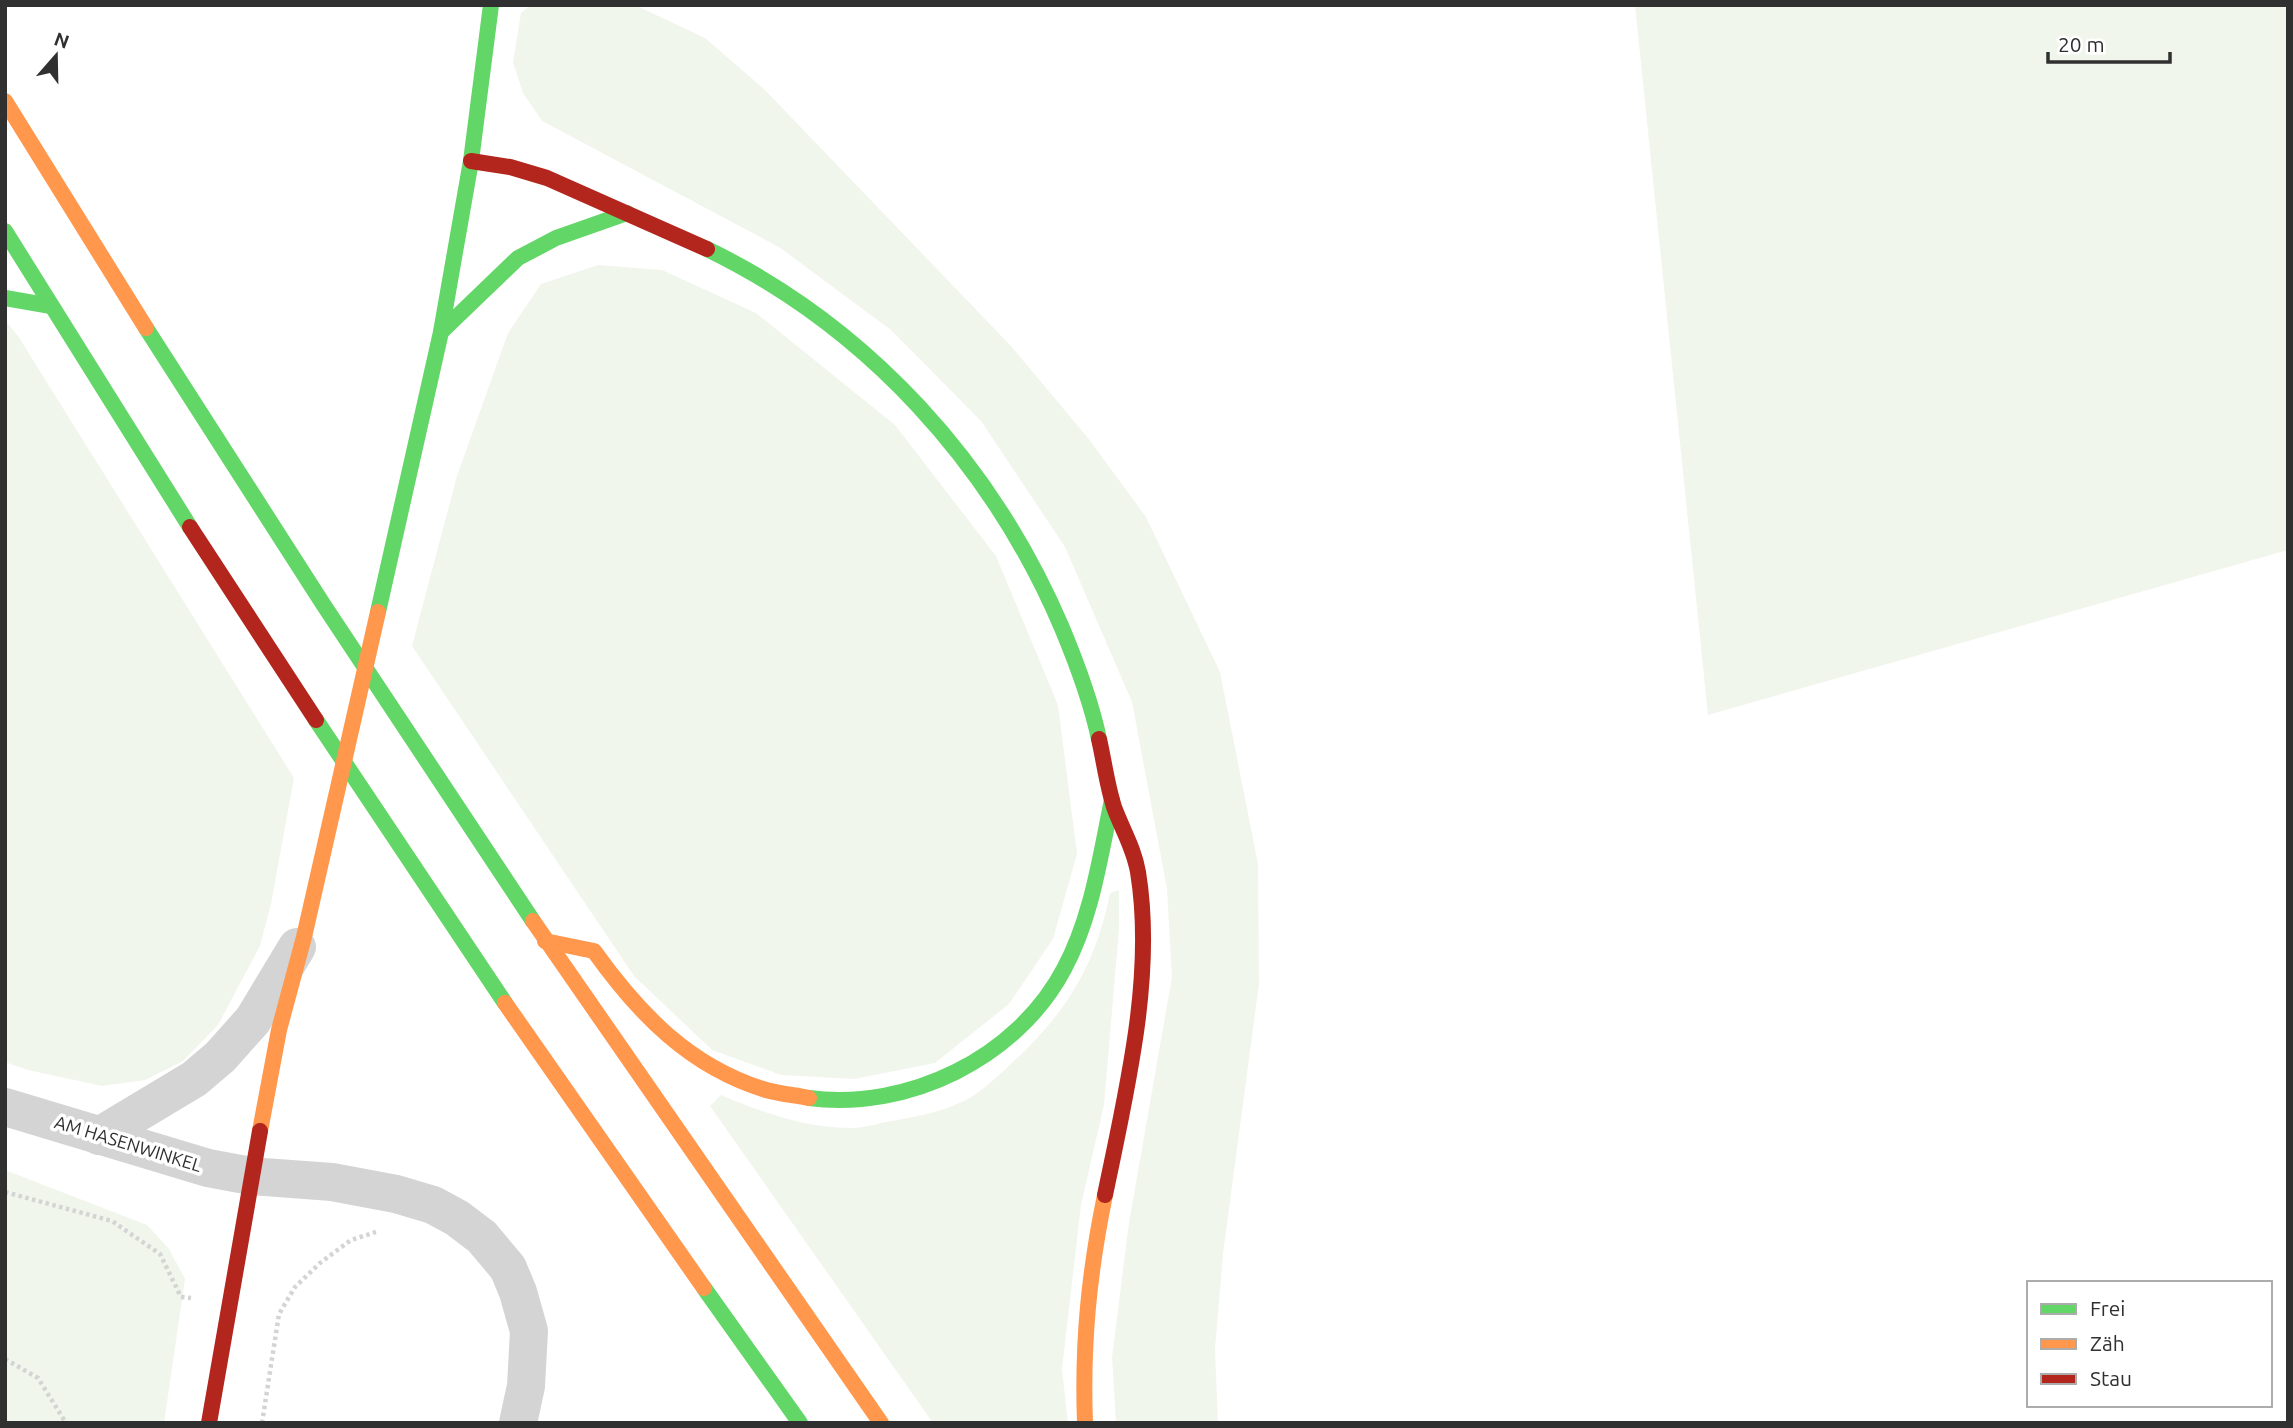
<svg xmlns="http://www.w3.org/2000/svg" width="2293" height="1428" viewBox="0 0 2293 1428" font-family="Ubuntu,sans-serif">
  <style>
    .green { fill: #f1f6ec }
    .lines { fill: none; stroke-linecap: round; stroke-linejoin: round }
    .path { stroke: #d4d4d4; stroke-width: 4.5; stroke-dasharray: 3.5 3.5; stroke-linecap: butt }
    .street { stroke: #d4d4d4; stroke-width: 38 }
    .fast { stroke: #63d668; stroke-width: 16 }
    .slow { stroke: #ff974d; stroke-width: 16 }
    .jam { stroke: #b3261e; stroke-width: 16 }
    .labels { text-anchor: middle; stroke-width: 7; stroke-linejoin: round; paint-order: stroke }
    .street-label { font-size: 18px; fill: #303030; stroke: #fff }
  </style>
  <rect width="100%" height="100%" fill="#fff"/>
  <!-- green -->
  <g class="green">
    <path d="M531 5H635L705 38 764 89 1011 346 1088 438 1146 517 1220 672 1258 864 1259 984 1223 1254 1215 1349 1218 1423H1116L1112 1357 1129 1223 1172 977 1167 889 1132 702 1065 547 981 421 891 330 779 247 542 121 523 93 513 62 521 13Z"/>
    <path d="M1635 5H2288V550L1708 715Z"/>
    <path d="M598 265 662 270 756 313 895 425 996 556 1058 705 1077 854 1053 939 1009 1004 935 1063 854 1079 781 1075 712 1050 634 976 412 646 457 476 508 333 541 284Z"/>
    <path d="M5 320 18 336 294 778 271 904 260 946 218 1025 183 1061 145 1080 102 1086 28 1070 5 1062Z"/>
    <path d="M1119 890V929L1104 1105 1081 1205 1062 1369 1068 1423H933L710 1106 721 1095C763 1113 808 1129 855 1128 867 1127 880 1123 892 1121 920 1116 948 1111 973 1096 988 1086 1001 1073 1014 1061 1067 1012 1096 964 1110 893Z"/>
    <path d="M5 1170 147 1225 169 1249 185 1279 164 1423H5Z"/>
  </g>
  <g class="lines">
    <!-- path -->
    <g class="path">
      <path d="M2287 5 2288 6"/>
      <path d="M5 1192 112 1221 160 1254 181 1297 191 1298"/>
      <path d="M5 1359 38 1378 66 1423"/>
      <path d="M262 1423 279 1314 295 1287 320 1263 351 1240 376 1232"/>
    </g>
    <!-- street -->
    <g class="street">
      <path d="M5 1107 208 1168 251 1176 332 1182 396 1194 433 1205 457 1218 482 1237 508 1268 518 1292 529 1331 526 1386 518 1423"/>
      <path d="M99 1136 194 1079 220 1057 253 1020 297 947"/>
    </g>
    <!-- fast -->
    <g class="fast">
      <path d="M5 231 190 527"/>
      <path d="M707 249C868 327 992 464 1062 628 1077 664 1091 701 1099 739"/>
      <path d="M5 298 51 306"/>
      <path d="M146 328 323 604 533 921"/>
      <path d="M441 332 518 258 556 238 627 213"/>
      <path d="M378 612 441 332 471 161 491 5"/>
      <path d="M316 720 505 1003"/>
      <path d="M809 1098C908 1111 1017 1058 1064 969 1092 917 1100 857 1112 800"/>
      <path d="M704 1288 800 1423"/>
    </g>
    <!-- slow -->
    <g class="slow">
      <path d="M5 101 146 328"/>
      <path d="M533 921 881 1423"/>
      <path d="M545 941 594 951C639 1014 690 1067 766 1090 780 1094 795 1095 809 1098"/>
      <path d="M505 1003 704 1288"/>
      <path d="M260 1131 279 1030 304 937 378 612"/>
      <path d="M1085 1423C1082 1343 1089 1273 1105 1195"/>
    </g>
    <!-- jam -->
    <g class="jam">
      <path d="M471 161 510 167 547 178 707 249"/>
      <path d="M190 527 316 720"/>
      <path d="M1099 739C1104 761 1107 785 1114 807 1122 829 1134 848 1138 872 1155 976 1126 1093 1105 1195"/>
      <path d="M209 1423 260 1131"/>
    </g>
  </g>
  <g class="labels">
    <!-- street labels -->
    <g class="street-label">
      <text transform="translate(128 1144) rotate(17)" y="6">AM HASENWINKEL</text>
    </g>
  </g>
  <!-- border -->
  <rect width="2293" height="1428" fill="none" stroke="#303030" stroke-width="14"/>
  <!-- legend -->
  <rect x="2027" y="1281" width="245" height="126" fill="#ffffff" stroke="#acacac" stroke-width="2"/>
  <rect x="2041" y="1304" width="35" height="10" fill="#63d668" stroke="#acacac" stroke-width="2"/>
  <text x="2090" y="1316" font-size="21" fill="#303030">Frei</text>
  <rect x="2041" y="1339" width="35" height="10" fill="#ff974d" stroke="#acacac" stroke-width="2"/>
  <text x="2090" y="1351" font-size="21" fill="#303030">Zäh</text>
  <rect x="2041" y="1374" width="35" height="10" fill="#b3261e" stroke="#acacac" stroke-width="2"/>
  <text x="2090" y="1386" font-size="21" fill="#303030">Stau</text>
  <!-- north arrow -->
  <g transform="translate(56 56) rotate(20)" stroke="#ffffff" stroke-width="5" paint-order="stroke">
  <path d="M0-5L12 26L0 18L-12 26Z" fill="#303030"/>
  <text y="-10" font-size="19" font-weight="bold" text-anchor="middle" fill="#303030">N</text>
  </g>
  <!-- scale -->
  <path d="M2048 52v10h122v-10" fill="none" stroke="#303030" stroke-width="3.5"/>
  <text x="2058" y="52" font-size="21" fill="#303030" stroke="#ffffff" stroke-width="5" paint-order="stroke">20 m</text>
</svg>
